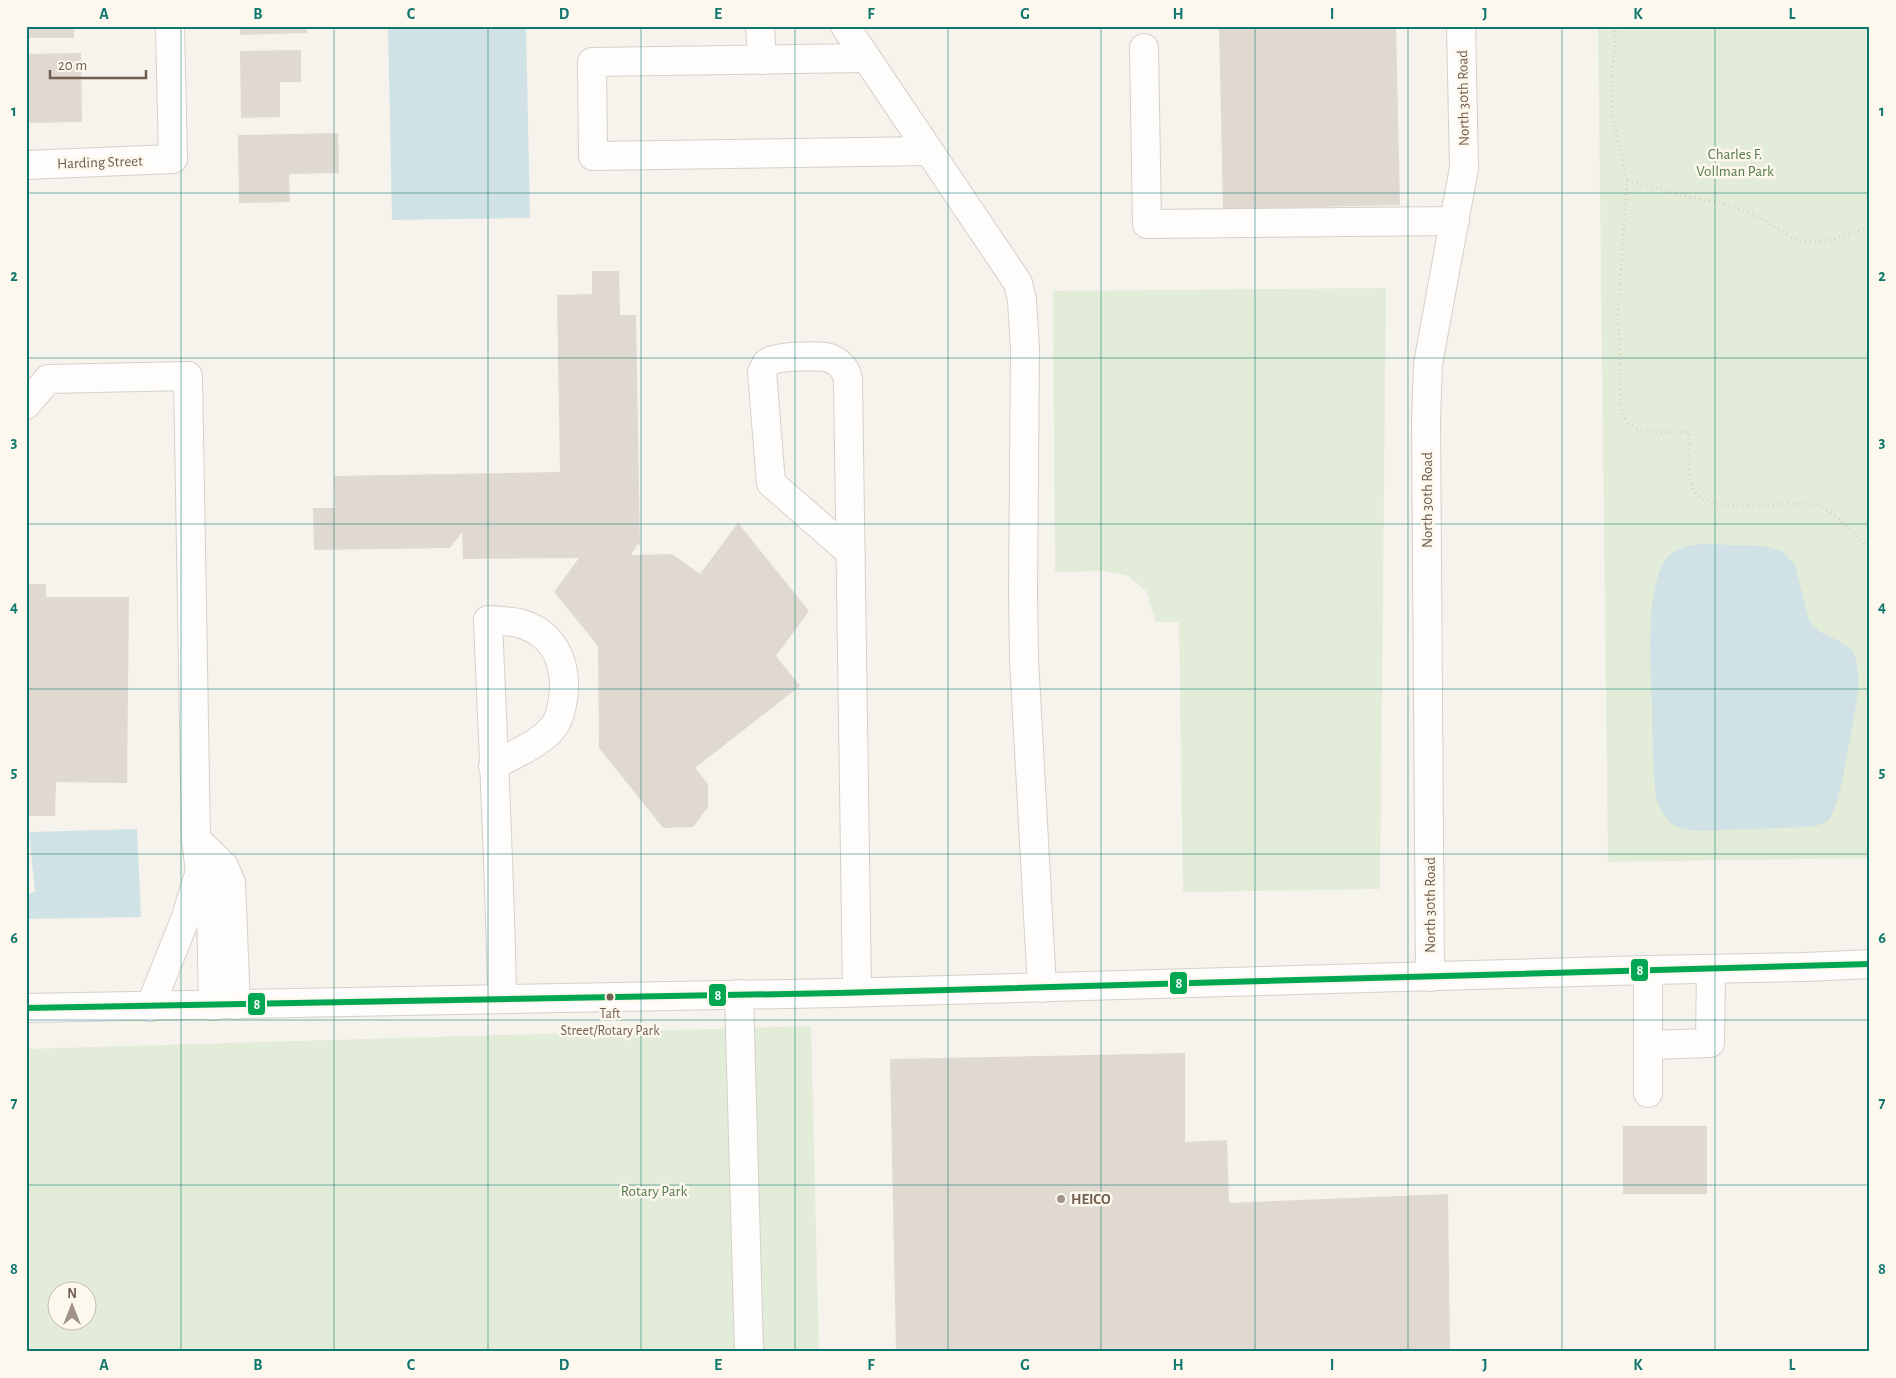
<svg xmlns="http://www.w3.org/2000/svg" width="1896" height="1378" viewBox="0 0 1896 1378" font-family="'Alegreya Sans',sans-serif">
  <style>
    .green { fill: #e2ecd8; fill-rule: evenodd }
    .water { fill: #d0e2e5 }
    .building { fill: #dfd9d2 }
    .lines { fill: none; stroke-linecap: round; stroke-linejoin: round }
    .minor-casing { stroke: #d5d0ca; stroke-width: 30 }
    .path { stroke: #d7d1cc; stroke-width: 3; stroke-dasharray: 1 4; stroke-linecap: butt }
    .minor { stroke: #fefdfc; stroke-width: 28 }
    .bus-1-casing { stroke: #fdf8ee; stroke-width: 10 }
    .bus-1 { stroke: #00a651; stroke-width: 6 }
    .grid { fill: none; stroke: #0f766e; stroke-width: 1; stroke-opacity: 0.55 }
    .bus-dot { fill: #715e4f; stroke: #fdf8ee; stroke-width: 2 }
    .poi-dot { fill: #a09286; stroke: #fdf8ee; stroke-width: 2 }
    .labels { text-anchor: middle; stroke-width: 5; stroke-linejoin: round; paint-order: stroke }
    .bus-label { font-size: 14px; fill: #715e4f; stroke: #fdf8ee }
    .street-label { font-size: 15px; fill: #715e4f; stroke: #fdf8ee }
    .park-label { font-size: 15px; fill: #557b4b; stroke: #fdf8ee }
    .poi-label { font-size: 15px; font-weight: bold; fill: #715e4f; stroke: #fdf8ee; text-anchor: start }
    .line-badge { stroke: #fdf8ee; stroke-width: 2 }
    .badge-label { font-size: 14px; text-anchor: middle; font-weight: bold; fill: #fff }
    .neatline { fill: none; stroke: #0f766e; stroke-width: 2 }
    .grid-label { font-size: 16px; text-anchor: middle; font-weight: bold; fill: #0f766e }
  </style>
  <rect width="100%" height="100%" fill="#f6f3ec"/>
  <!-- green -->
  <g class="green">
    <path d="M1598 26H1870V858L1608 862Z"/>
    <path d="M1386 288 1380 889 1183 892 1179 622H1156L1146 591 1128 576 1104 571 1055 572 1053 291Z"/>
    <path d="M811 1026 819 1352H26V1049ZM58 1290H88V1320H58Z"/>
  </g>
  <!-- water -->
  <g class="water">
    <path d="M388 26H526L530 218 392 220Z"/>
    <path d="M1705 544 1763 546 1782 551 1795 565 1809 620 1820 632 1839 641 1854 652 1858 672V694L1843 778 1836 805 1829 820 1819 825 1807 827 1695 831C1669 826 1667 823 1656 799 1653 767 1652 735 1652 704 1650 667 1646 595 1663 564 1671 548 1690 545 1705 544Z"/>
    <path d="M137 829 141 917 26 919V894L35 892 29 832Z"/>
  </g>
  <!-- building -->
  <g class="building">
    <rect x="26" y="26" width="48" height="12"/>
    <path d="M240 26H307V33L240 35Z"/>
    <path d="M1219 26H1396L1400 205 1223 209Z"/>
    <path d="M301 50V82H280V117L241 118 240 51Z"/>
    <path d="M81 53 82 122 26 123V54Z"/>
    <path d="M338 133 339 173 289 174 290 202 239 203 238 135Z"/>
    <path d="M592 271H619L620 315H636L640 546 638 544 631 555 672 554 700 574 738 523 809 611 776 656 800 686 695 768 708 784V807L693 827 663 828 599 748 598 646 554 592 579 558 463 559 462 532 450 548 314 550 313 508H335L334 476 560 472 557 295 592 294Z"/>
    <path d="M26 584H46V597H129L127 783 56 782 55 816H26Z"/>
    <path d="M1185 1053V1142L1227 1140 1229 1203 1448 1194 1450 1352H896L890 1059Z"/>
    <rect x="1623" y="1126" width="84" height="68"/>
  </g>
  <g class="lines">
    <defs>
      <g id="minor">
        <path d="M760 26 762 60"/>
        <path d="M845 26 1018 283 1022 300 1025 349 1023 593 1024 659 1042 988"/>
        <path d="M1144 48 1147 224 1455 221"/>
        <path d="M866 58 592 62 593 156 928 151"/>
        <path d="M26 165 173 159 170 26"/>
        <path d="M26 405 48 379 188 376 196 839 200 871 207 886 211 910 213 1006"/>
        <path d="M851 553 771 483 762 372C764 369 765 364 768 362 773 356 822 355 830 358 841 363 847 370 848 381L857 992"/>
        <path d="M493 766C512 755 541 744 554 726 561 717 563 701 564 690 565 657 551 632 519 623 510 621 498 621 488 620 493 747 500 873 502 999"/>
        <path d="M196 839 224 866 231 883 236 1005"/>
        <path d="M1648 970V1093"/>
        <path d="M1430 977 1426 421 1428 364 1464 168 1461 26"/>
        <path d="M739 994 749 1352"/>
        <path d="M150 1007 186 917 200 871"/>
        <path d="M26 1008 838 993 1648 970 1805 967 1870 964"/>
        <path d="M1648 1045 1710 1043 1711 969"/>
      </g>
    </defs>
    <!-- minor casing -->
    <use href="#minor" class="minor-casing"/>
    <!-- path -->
    <g class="path">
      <path d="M1616 26 1612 75 1613 120 1627 180 1618 312 1621 404C1622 408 1622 412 1624 416 1633 438 1670 431 1689 432 1690 448 1686 470 1692 486 1704 519 1787 498 1815 505 1837 510 1851 535 1870 547"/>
      <path d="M1627 180 1684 196 1721 203 1751 213 1800 242 1826 241 1870 227"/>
    </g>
    <!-- minor -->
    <use href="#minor" class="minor"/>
    <defs>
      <path id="bus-1" d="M26 1008 838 993 1870 964"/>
    </defs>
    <!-- bus-1 casing -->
    <use href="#bus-1" class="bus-1-casing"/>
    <!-- bus-1 -->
    <use href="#bus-1" class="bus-1"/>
  </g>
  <!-- grid -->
  <path class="grid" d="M181 26V1352M334 26V1352M488 26V1352M641 26V1352M795 26V1352M948 26V1352M1101 26V1352M1255 26V1352M1408 26V1352M1562 26V1352M1715 26V1352M26 193H1870M26 358H1870M26 524H1870M26 689H1870M26 854H1870M26 1020H1870M26 1185H1870"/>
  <!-- markers -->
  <circle class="bus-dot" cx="610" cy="997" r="4.5"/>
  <circle class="poi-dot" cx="1061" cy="1199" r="5"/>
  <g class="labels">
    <!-- bus labels -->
    <g class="bus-label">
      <text x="610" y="1018">Taft<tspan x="610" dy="17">Street/Rotary Park</tspan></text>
    </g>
    <!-- street labels -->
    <g class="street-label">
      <text transform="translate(1463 98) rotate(-91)" y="5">North 30th Road</text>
      <text transform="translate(100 162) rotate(-2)" y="5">Harding Street</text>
      <text transform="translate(1427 500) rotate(-90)" y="5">North 30th Road</text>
      <text transform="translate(1430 905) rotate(-90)" y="5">North 30th Road</text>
    </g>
    <!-- park labels -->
    <g class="park-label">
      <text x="1735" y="159">Charles F.<tspan x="1735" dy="17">Vollman Park</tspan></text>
      <text x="654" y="1196">Rotary Park</text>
    </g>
    <!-- poi labels -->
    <g class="poi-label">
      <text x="1071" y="1204">HEICO</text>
    </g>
  </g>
  <g class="line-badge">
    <rect x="1630" y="958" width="19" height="24" rx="5" fill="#00a651"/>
    <rect x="1169" y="971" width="19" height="24" rx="5" fill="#00a651"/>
    <rect x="708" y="983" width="19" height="24" rx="5" fill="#00a651"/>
    <rect x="247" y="992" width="19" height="24" rx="5" fill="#00a651"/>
  </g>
  <g class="badge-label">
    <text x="1640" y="975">8</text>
    <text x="1179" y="988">8</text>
    <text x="718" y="1000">8</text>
    <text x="257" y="1009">8</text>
  </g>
  <!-- border -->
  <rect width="1896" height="1378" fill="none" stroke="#fdf8ee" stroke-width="55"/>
  <!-- north arrow -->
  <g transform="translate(72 1306)"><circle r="24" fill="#fdf8ee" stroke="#c5baae"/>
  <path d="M0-4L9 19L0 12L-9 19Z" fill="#a09286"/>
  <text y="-8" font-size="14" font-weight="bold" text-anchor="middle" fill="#715e4f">N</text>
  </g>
  <!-- scale -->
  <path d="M50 70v8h96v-8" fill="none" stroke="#715e4f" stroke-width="2.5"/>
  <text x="58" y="70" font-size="15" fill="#715e4f" stroke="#fdf8ee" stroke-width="4" paint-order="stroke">20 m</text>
  <rect x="28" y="28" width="1840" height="1322" class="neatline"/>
  <g class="grid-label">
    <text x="104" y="19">A</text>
    <text x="258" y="19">B</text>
    <text x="411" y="19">C</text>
    <text x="564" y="19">D</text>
    <text x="718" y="19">E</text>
    <text x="871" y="19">F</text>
    <text x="1025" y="19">G</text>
    <text x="1178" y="19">H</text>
    <text x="1332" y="19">I</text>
    <text x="1485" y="19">J</text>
    <text x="1638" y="19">K</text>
    <text x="1792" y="19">L</text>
    <text x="14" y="116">1</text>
    <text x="1882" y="116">1</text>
    <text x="14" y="281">2</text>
    <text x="1882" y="281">2</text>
    <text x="14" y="447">3</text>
    <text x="1882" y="447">3</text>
    <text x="14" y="612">4</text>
    <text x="1882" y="612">4</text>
    <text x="14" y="777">5</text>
    <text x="1882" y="777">5</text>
    <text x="14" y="943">6</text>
    <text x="1882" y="943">6</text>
    <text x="14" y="1108">7</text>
    <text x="1882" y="1108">7</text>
    <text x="14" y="1274">8</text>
    <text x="1882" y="1274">8</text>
    <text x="104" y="1370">A</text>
    <text x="258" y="1370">B</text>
    <text x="411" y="1370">C</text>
    <text x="564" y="1370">D</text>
    <text x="718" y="1370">E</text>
    <text x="871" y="1370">F</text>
    <text x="1025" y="1370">G</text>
    <text x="1178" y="1370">H</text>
    <text x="1332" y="1370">I</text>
    <text x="1485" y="1370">J</text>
    <text x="1638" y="1370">K</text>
    <text x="1792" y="1370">L</text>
  </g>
</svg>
